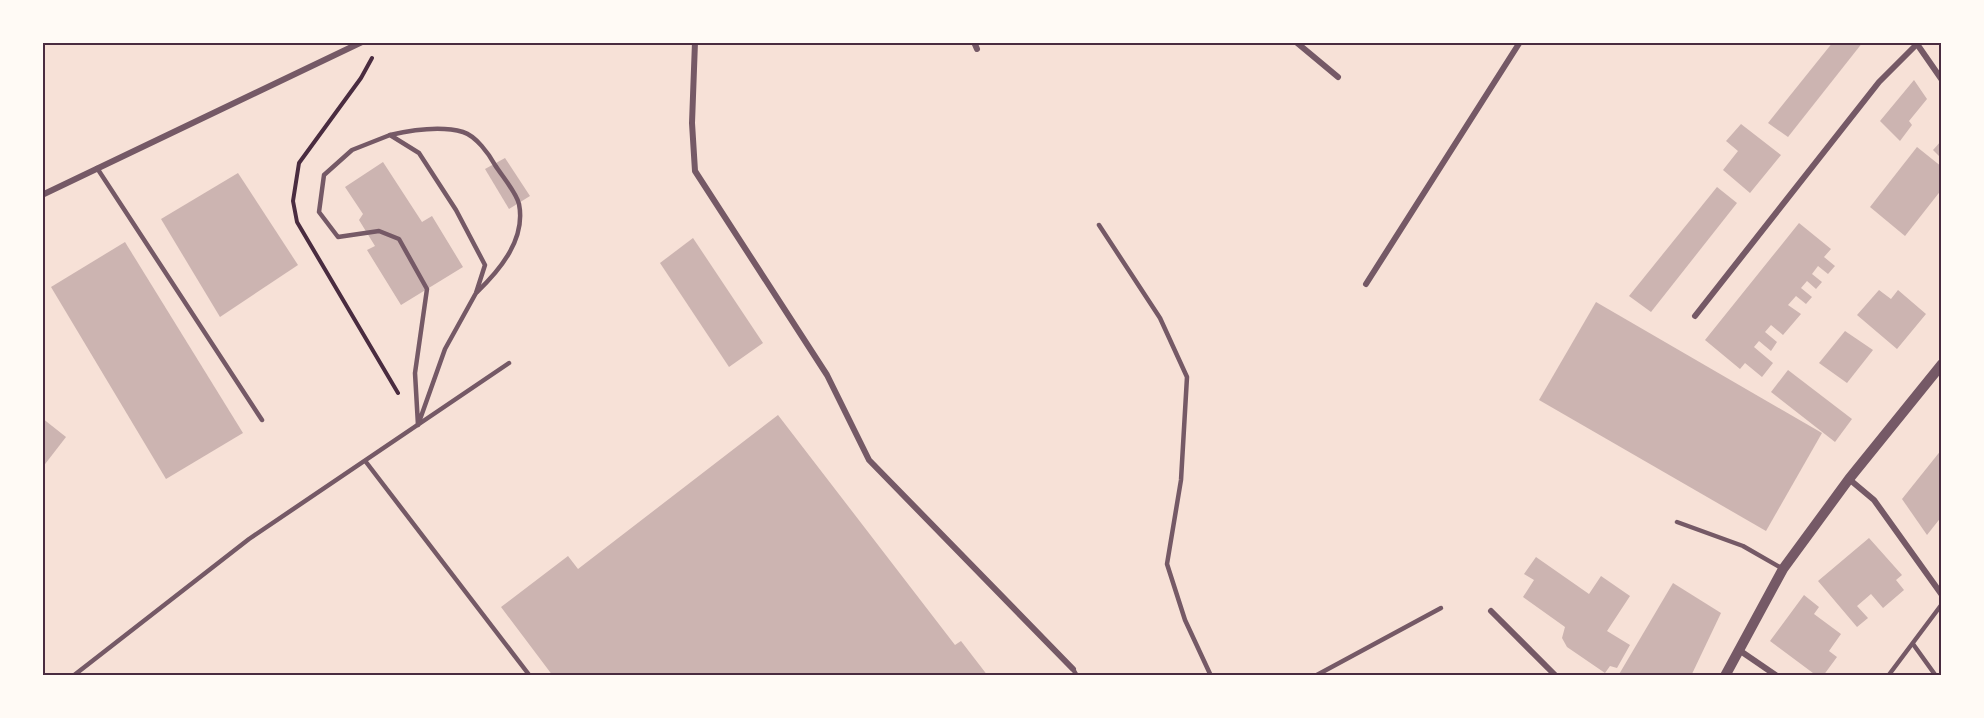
<svg xmlns="http://www.w3.org/2000/svg" width="1984" height="718" viewBox="0 0 1984 718" font-family="'Roboto Condensed',sans-serif">
  <style>
    .building { fill: #ccb4b1 }
    .lines { fill: none; stroke-linecap: round; stroke-linejoin: round }
    .path { stroke: #4a2c40; stroke-width: 4 }
    .service { stroke: #755966; stroke-width: 4.5 }
    .minor { stroke: #755966; stroke-width: 6 }
    .tertiary { stroke: #755966; stroke-width: 10 }
    .neatline { fill: none; stroke: #4a2c40; stroke-width: 2 }
  </style>
  <rect width="100%" height="100%" fill="#f7e1d7"/>
  <!-- building -->
  <g class="building">
    <path d="M1833 42H1863L1788 137 1768 123Z"/>
    <path d="M1914 80 1927 99 1909 121 1912 125 1900 141 1880 121Z"/>
    <path d="M1741 124 1781 155 1750 193 1723 170 1738 151 1726 141Z"/>
    <path d="M1942 140V159L1933 150Z"/>
    <path d="M1917 147 1942 167V189L1905 236 1870 207Z"/>
    <path d="M505 158 530 196 509 209 485 169Z"/>
    <path d="M383 162 422 222 432 216 463 267 401 305 367 250 375 246 359 220 363 214 345 187Z"/>
    <path d="M238 173 298 265 220 317 161 219Z"/>
    <path d="M1717 187 1737 203 1651 312 1629 296Z"/>
    <path d="M1799 223 1831 249 1824 257 1835 266 1828 274 1818 266 1812 274 1822 282 1816 289 1807 281 1801 288 1812 297 1806 304 1796 296 1788 305 1801 314 1783 335 1771 325 1765 332 1777 342 1771 351 1759 341 1754 347 1773 363 1762 377 1745 363 1740 369 1705 340Z"/>
    <path d="M693 238 763 343 729 367 660 263Z"/>
    <path d="M125 242 243 433 166 479 51 287Z"/>
    <path d="M1879 290 1891 299 1898 290 1926 314 1897 349 1857 315Z"/>
    <path d="M1596 302 1822 433 1766 531 1539 400Z"/>
    <path d="M1845 331 1873 350 1847 383 1819 363Z"/>
    <path d="M1788 370 1852 419 1835 442 1771 392Z"/>
    <path d="M778 415 955 645 961 641 988 676H553L501 607 568 556 578 569Z"/>
    <path d="M42 418 66 437 42 468Z"/>
    <path d="M1942 449V516L1927 535 1902 499Z"/>
    <path d="M1869 538 1902 575 1896 580 1904 590 1883 608 1871 594 1857 606 1868 618 1857 627 1818 581Z"/>
    <path d="M1536 557 1589 594 1601 576 1630 596 1607 631 1630 645 1617 668 1610 666 1605 673 1567 647 1562 638 1565 627 1523 597 1534 580 1524 574Z"/>
    <path d="M1673 583 1721 613 1691 676H1618Z"/>
    <path d="M1804 595 1819 607 1814 614 1841 634 1829 651 1837 657 1823 676H1817L1770 641Z"/>
  </g>
  <g class="lines">
    <!-- path -->
    <path class="path" d="M372 58 361 78 299 163 293 201 297 222 398 393"/>
    <!-- service -->
    <g class="service">
      <path d="M390 135 419 153 456 210 485 265 476 293 445 349 418 425 415 373 427 289 399 239 379 231 338 237 319 212 324 175 352 150Z"/>
      <path d="M390 135C412 130 442 126 463 132 476 136 489 154 495 165 502 176 516 192 519 204 526 239 500 270 477 292"/>
      <path d="M97 168 262 420"/>
      <path d="M1099 225 1160 318 1187 377 1181 480 1167 564 1185 620 1211 676"/>
      <path d="M366 462 530 676"/>
      <path d="M1677 522 1743 546 1783 569"/>
      <path d="M1913 644 1936 676"/>
      <path d="M1073 669 1077 676"/>
      <path d="M73 676 249 539 509 363"/>
      <path d="M1168 676H1170"/>
      <path d="M1315 676 1441 608"/>
      <path d="M1888 676 1942 604"/>
    </g>
    <!-- minor -->
    <g class="minor">
      <path d="M695 42 692 123 695 171 827 375 869 460 1073 669"/>
      <path d="M974 42 977 49"/>
      <path d="M1296 42 1338 77"/>
      <path d="M1917 44 1942 80"/>
      <path d="M42 195 362 42"/>
      <path d="M1366 284 1520 42"/>
      <path d="M1695 316 1879 82 1919 42"/>
      <path d="M1849 479 1874 500 1942 595"/>
      <path d="M1491 611 1556 676"/>
      <path d="M1739 650 1777 676"/>
    </g>
    <!-- tertiary -->
    <path class="tertiary" d="M1725 676 1783 569 1849 479 1942 364"/>
  </g>
  <!-- border -->
  <rect width="1984" height="718" fill="none" stroke="#fffaf5" stroke-width="87"/>
  <rect x="44" y="44" width="1896" height="630" class="neatline"/>
</svg>
